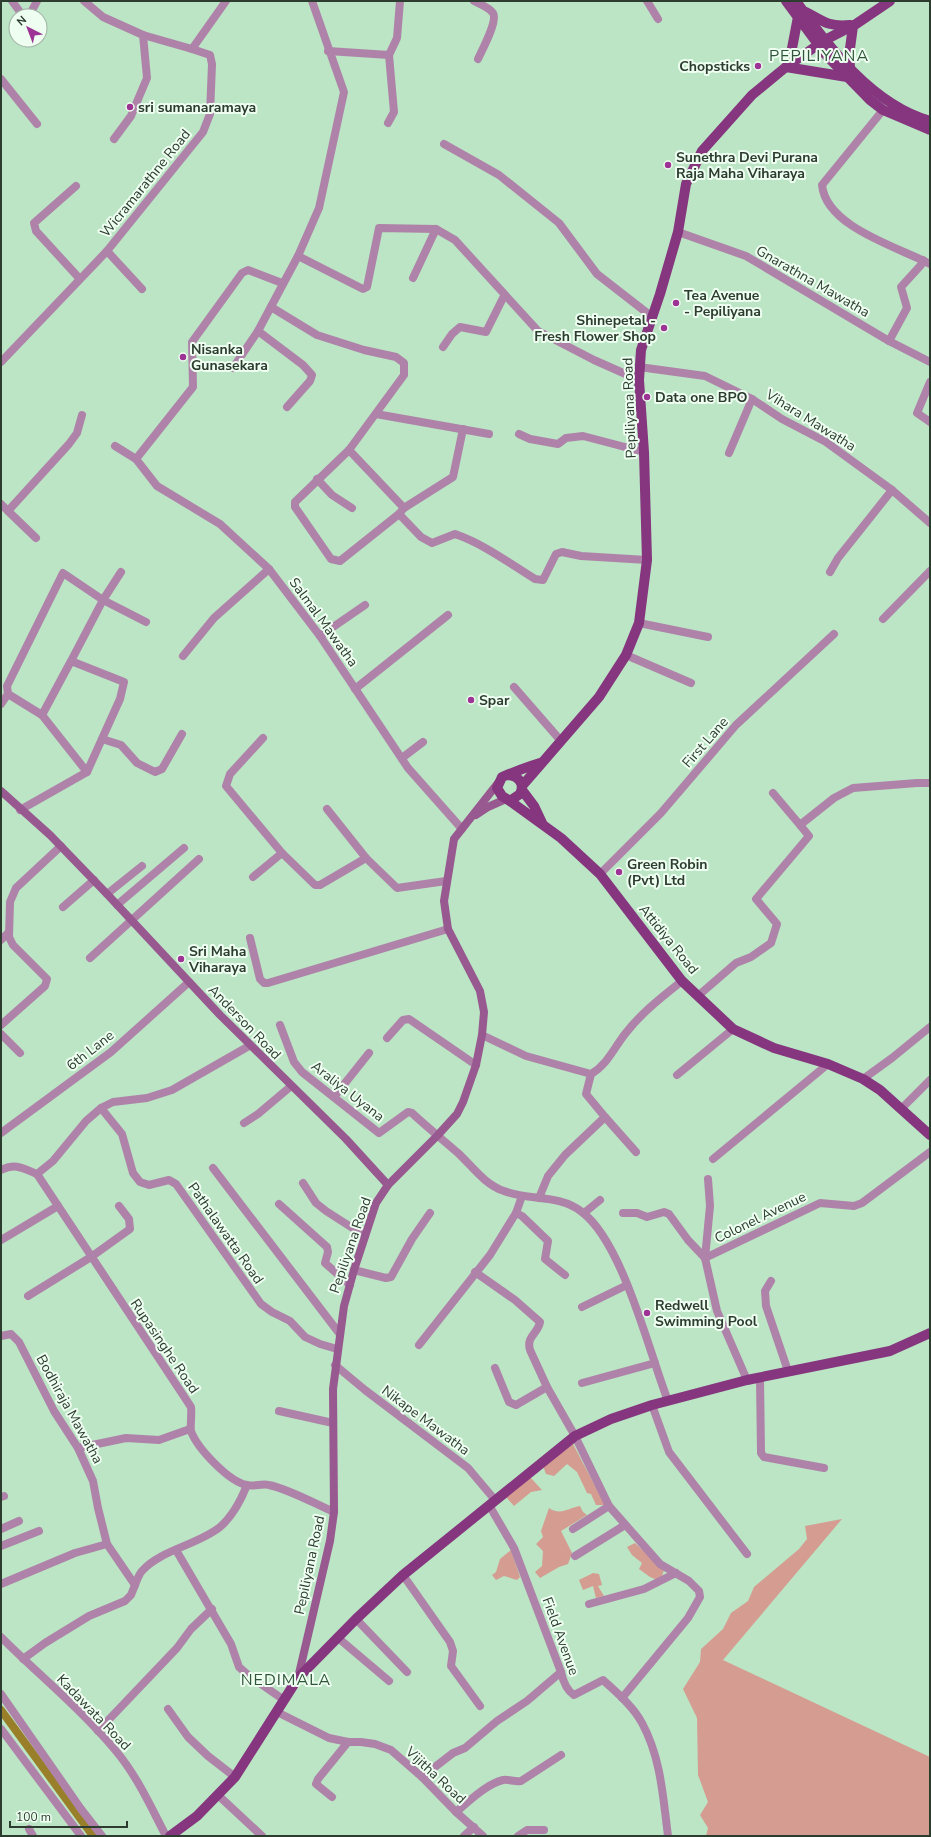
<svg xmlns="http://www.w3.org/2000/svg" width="931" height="1837" viewBox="0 0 931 1837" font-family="'Nunito Sans',sans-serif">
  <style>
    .green { fill: #d59d92 }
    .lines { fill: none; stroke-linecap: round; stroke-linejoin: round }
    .canal { stroke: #997f2a; stroke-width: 8 }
    .minor { stroke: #af83a9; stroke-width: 8 }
    .tertiary { stroke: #af83a9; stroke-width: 8 }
    .secondary { stroke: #985890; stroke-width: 8 }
    .primary { stroke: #85367e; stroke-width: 10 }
    .poi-dot { fill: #9d3394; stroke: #eefff1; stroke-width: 1.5 }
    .labels { text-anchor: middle; stroke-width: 4; stroke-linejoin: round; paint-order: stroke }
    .poi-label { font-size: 14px; font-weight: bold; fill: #2c3c2f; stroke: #eefff1; text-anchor: start }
    .street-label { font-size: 14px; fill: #2c3c2f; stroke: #eefff1 }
    .quarter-label { font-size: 16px; letter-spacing: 1px; fill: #30553a; stroke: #eefff1 }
  </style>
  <rect width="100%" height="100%" fill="#bbe5c4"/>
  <!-- green -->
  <g class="green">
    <path d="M573 1444 605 1505H596L591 1494 587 1493 577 1472 567 1464 554 1476 546 1474 543 1466Z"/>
    <path d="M530 1477 542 1490 531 1492 514 1506 506 1497Z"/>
    <path d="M580 1506 583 1512 587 1515 561 1531 572 1553 568 1564 559 1567 540 1578 535 1572 542 1566 543 1551 536 1544 543 1537 541 1531 549 1508C561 1516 568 1508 580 1506Z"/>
    <path d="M842 1519 723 1660 930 1757V1836H706L708 1828 700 1815 708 1802 698 1775 697 1718 683 1689 700 1662 701 1649 723 1629 731 1613 748 1601 754 1587 799 1549 807 1539 805 1526Z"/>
    <path d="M635 1543 664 1570 662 1576 657 1580 650 1577 639 1569 642 1563 632 1555 627 1547Z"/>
    <path d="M511 1550 520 1577 517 1580 504 1576 496 1580 492 1575 496 1572 500 1559Z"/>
    <path d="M593 1573 599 1574 602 1585 598 1586 604 1596 596 1598 593 1586 583 1590 579 1580Z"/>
  </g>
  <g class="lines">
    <!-- canal -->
    <path class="canal" d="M1 1710 93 1836"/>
    <!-- minor -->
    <g class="minor">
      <path d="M12 1 23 16H29L37 1"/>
      <path d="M84 1 103 17 143 35 192 49"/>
      <path d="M474 1C480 4 490 8 493 13 498 21 482 50 478 59"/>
      <path d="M647 1 658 19"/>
      <path d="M328 51 389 55 397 38 400 1"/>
      <path d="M1 79 37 124"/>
      <path d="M883 110 822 185C826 227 898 247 930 264"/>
      <path d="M388 123 394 112 389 55"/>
      <path d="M114 139 131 116 147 78 143 35"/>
      <path d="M444 144 499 175 559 223 597 274 651 316"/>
      <path d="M76 186 34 223 36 231 79 278"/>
      <path d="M678 232 746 256 889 341 930 362"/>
      <path d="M107 251 142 289"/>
      <path d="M298 256 363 289 367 287 379 228 436 229 455 240 538 331 594 360 639 380"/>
      <path d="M413 278 436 229"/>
      <path d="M271 307 317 335 364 350 396 357 404 363V375L349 450 295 502V507L331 559 340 561 399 514 404 508 453 477 463 429"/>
      <path d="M258 331 303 365 312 375 310 381 287 407"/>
      <path d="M889 341 907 308 901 287 921 265 923 260"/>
      <path d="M443 347 452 334 460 327 486 332 504 296"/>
      <path d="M1 362 107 251 203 132 210 114 212 64 210 55 192 49 226 1"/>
      <path d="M233 368 258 331 298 256 319 208 344 92 312 1"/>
      <path d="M930 382 917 413 930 422"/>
      <path d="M376 414 489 434"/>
      <path d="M519 434 530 439 558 444 566 438 583 436 644 452"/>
      <path d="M115 446 136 459 157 486 220 524 269 569 320 636 408 768 462 829"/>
      <path d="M349 450 404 508"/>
      <path d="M729 453 752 399"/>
      <path d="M136 459 193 387 192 342 242 273 248 270 282 283"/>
      <path d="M317 479 332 495 352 508"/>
      <path d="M1 504 8 511 69 444 77 433 82 415"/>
      <path d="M8 511 36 538"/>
      <path d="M399 514 421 537 432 543 455 534C484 544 509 563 535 579L543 580 556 554 562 552 581 556 647 560"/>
      <path d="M121 572 103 600 146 622"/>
      <path d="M830 572 838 558 892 490"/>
      <path d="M883 619 930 571"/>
      <path d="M639 623 708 637"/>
      <path d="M320 636 365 605"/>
      <path d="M626 655 691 683"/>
      <path d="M183 656 214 618 269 569"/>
      <path d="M514 687 561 741"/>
      <path d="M355 689 448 615"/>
      <path d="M1 704 8 694"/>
      <path d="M42 715 87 772"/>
      <path d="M263 738 230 774 226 786 282 853"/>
      <path d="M102 739 121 745 137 763 155 772 162 769 182 734"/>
      <path d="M402 758 423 742"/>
      <path d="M773 793 800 825"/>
      <path d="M327 809 366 858"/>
      <path d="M20 810 87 772 120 699 124 682 71 661 42 715 8 694 7 686 63 573 103 600 71 661"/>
      <path d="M600 874 661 813 736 725 834 634"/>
      <path d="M253 877 282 853 315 885H320L366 858 397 888 446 881"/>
      <path d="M107 894 142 866"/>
      <path d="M117 905 184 848"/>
      <path d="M63 907 94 880"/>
      <path d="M250 938 260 979 264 983H268L448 929"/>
      <path d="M1 940 8 933"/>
      <path d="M90 958 199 859"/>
      <path d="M699 995 736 963 751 957 771 943 777 924 756 899 809 836 800 825 834 798 853 788 917 783H930"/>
      <path d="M1 1025 45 986 47 979 13 945 9 937 10 902 16 888 61 846"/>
      <path d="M280 1025 294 1062 302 1072 379 1133 408 1112 412 1113C427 1127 443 1140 458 1153 472 1166 485 1185 504 1191 530 1201 559 1194 582 1212 623 1243 649 1352 668 1401"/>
      <path d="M1 1034 20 1053"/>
      <path d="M482 1035 526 1056 591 1074C607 1065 614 1048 625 1034 641 1013 662 997 682 981"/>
      <path d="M387 1038 403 1020 409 1019 476 1065"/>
      <path d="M677 1075 733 1029"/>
      <path d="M863 1079 892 1058 930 1027"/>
      <path d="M334 1097 369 1053"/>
      <path d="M101 1108 122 1134 133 1173 140 1182 149 1185 169 1180 176 1184 261 1304 272 1312 290 1321 305 1337 320 1344 337 1349"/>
      <path d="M902 1108 930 1080"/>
      <path d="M605 1117 636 1152"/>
      <path d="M244 1123 258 1114 290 1087"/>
      <path d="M1 1133 111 1052 189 982"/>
      <path d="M713 1159 828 1064"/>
      <path d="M213 1168 339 1333"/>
      <path d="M1 1170C16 1163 22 1168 37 1174L53 1161 86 1121 101 1108 113 1102 147 1098 172 1090 249 1046"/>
      <path d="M37 1174 191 1407C192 1414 190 1427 191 1431 197 1448 229 1482 247 1485 254 1487 262 1483 269 1485 291 1490 313 1503 334 1512"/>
      <path d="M303 1183 316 1203 326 1211 365 1236"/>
      <path d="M539 1198 548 1176 565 1155 605 1117 586 1094 591 1074"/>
      <path d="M279 1204 327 1247 328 1252 325 1263 350 1285"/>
      <path d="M516 1213 522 1216 548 1241 545 1259 565 1275"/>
      <path d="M584 1213 600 1200"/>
      <path d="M623 1213H637L647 1217 664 1212 669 1214 688 1240 705 1258 717 1311 747 1380"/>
      <path d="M1 1240 58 1206"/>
      <path d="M705 1258 820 1203 854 1206 862 1203 930 1152"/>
      <path d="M705 1258 710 1206 708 1179"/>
      <path d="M354 1270 386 1278 391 1277 412 1239 430 1213"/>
      <path d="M475 1272 515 1300 540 1322C538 1334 526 1336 530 1350L547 1387 575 1436 609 1506 660 1564 689 1581 699 1591 700 1597 688 1618 622 1698"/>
      <path d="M771 1281 765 1291 766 1306 788 1371"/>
      <path d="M28 1296 91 1257 130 1229 129 1219 119 1206"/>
      <path d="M582 1307 627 1285"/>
      <path d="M1 1336 11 1334 19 1342 54 1411 78 1448 93 1481 98 1508 107 1544 135 1585 131 1595 125 1601 89 1616 45 1643 23 1659"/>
      <path d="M419 1345 490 1255 516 1213 522 1196"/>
      <path d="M335 1365 365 1390 468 1468 495 1500"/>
      <path d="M495 1368 509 1402 516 1405 547 1387"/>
      <path d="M760 1379 761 1453 764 1457 824 1468"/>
      <path d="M582 1383 655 1363"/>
      <path d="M652 1405 669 1452 747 1554"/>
      <path d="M279 1411 333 1423"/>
      <path d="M78 1448 126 1438 159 1440 190 1429"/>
      <path d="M1 1497 4 1496"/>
      <path d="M489 1505 514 1548 561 1672C563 1681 566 1690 574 1695L603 1680C617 1693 633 1706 642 1723 661 1758 663 1797 668 1836"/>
      <path d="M1 1529 19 1521"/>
      <path d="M573 1529 609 1506"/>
      <path d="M1 1546 39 1531"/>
      <path d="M176 1550 231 1644 239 1667 248 1675 284 1700"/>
      <path d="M575 1556 625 1525"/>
      <path d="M403 1575 450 1642 453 1651 451 1666 480 1706"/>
      <path d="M1 1584 75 1553 107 1544"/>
      <path d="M135 1585C137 1580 139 1574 142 1571 160 1550 198 1545 220 1527 233 1516 241 1500 247 1485"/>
      <path d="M589 1604 644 1589 676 1573"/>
      <path d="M356 1619 407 1672"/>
      <path d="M337 1637 389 1681"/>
      <path d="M1 1694 81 1809 102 1836"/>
      <path d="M168 1709 188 1737 208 1756 235 1777"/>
      <path d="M277 1712 329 1738 348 1742H361L375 1744 391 1750 422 1777 456 1812 483 1836"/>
      <path d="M1 1729 81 1836"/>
      <path d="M98 1731 177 1648 191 1629 212 1609"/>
      <path d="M422 1777 453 1753 465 1748 497 1721 527 1701 561 1672"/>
      <path d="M219 1796 262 1836"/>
      <path d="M332 1797 316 1784 318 1779 348 1742"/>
      <path d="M456 1812C468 1802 488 1783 503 1780 509 1779 514 1782 521 1781L561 1755"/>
      <path d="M29 1829 33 1836"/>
      <path d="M464 1836 474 1827"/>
      <path d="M518 1836 527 1830H544"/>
    </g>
    <!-- tertiary -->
    <g class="tertiary">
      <path d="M639 367 705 376 752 399 782 419 826 442 892 490 930 523"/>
      <path d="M1 1637C39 1675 82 1710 116 1751 137 1776 151 1807 166 1836"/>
    </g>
    <!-- secondary -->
    <g class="secondary">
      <path d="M1 791 50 835 107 894 220 1015 346 1139 388 1185"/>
      <path d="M476 815 488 807 506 799"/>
      <path d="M298 1678 330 1541 334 1512 333 1389 344 1306 354 1270 376 1203 388 1185 437 1136 457 1114 463 1102 476 1065 482 1035 484 1012 480 991 448 929 444 901 454 839 498 783"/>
    </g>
    <!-- primary -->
    <g class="primary">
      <path d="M786 1 826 55 870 100 883 110 930 130"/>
      <path d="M796 1C829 48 873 105 930 121"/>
      <path d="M806 12C824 22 829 27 850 25"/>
      <path d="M789 64 798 17"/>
      <path d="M786 67 847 77"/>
      <path d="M850 67 849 56 853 26"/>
      <path d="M508 775C519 776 525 784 520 794L510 801 502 796 497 788 502 777C514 772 527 767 540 763"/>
      <path d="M522 786 599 697 626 655 639 623 647 560 644 452 639 380 641 350 660 294 678 232 686 184 702 151 752 95 786 67 825 40 856 24 890 1"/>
      <path d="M522 790 534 806 542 823"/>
      <path d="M510 801 561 838 600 874 682 981 733 1029 774 1048 828 1064 863 1079 880 1090 930 1135"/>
      <path d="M170 1836 197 1816 235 1777 298 1678 356 1619 403 1575 575 1436 611 1419 652 1405 747 1380 890 1351 930 1333"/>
    </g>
  </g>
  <!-- markers -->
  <g class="poi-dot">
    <circle cx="758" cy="66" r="4"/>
    <circle cx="130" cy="107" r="4"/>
    <circle cx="668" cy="165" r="4"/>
    <circle cx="676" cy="303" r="4"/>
    <circle cx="664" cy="328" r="4"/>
    <circle cx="183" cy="357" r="4"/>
    <circle cx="647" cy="397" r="4"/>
    <circle cx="471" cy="700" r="4"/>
    <circle cx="619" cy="872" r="4"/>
    <circle cx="181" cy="959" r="4"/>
    <circle cx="647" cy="1313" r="4"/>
  </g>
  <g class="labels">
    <!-- poi labels -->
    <g class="poi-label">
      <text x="750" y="71" text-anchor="end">Chopsticks</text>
      <text x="138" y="112">sri sumanaramaya</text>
      <text x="676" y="162">Sunethra Devi Purana<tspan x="676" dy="16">Raja Maha Viharaya</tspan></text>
      <text x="684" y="300">Tea Avenue<tspan x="684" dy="16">- Pepiliyana</tspan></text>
      <text x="656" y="325" text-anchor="end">Shinepetal -<tspan x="656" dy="16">Fresh Flower Shop</tspan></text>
      <text x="191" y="354">Nisanka<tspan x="191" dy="16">Gunasekara</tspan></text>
      <text x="655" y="402">Data one BPO</text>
      <text x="479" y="705">Spar</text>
      <text x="627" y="869">Green Robin<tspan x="627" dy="16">(Pvt) Ltd</tspan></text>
      <text x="189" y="956">Sri Maha<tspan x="189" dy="16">Viharaya</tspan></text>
      <text x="655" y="1310">Redwell<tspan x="655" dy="16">Swimming Pool</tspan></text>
    </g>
    <!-- street labels -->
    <g class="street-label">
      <text transform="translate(145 183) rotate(-51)" y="5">Wicramarathne Road</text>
      <text transform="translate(813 281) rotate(30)" y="5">Gnarathna Mawatha</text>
      <text transform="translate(629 408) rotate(-92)" y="5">Pepiliyana Road</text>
      <text transform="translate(811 420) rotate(32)" y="5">Vihara Mawatha</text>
      <text transform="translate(324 622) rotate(54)" y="5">Salmal Mawatha</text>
      <text transform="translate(705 742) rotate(-49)" y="5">First Lane</text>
      <text transform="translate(669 939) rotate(51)" y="5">Attidiya Road</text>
      <text transform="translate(245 1022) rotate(46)" y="5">Anderson Road</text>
      <text transform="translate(90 1050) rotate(-38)" y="5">6th Lane</text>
      <text transform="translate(348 1091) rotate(38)" y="5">Araliya Uyana</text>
      <text transform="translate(760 1217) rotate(-26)" y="5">Colonel Avenue</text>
      <text transform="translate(226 1233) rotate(55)" y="5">Pathalawatta Road</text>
      <text transform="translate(350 1245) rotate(-71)" y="5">Pepiliyana Road</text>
      <text transform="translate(165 1346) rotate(56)" y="5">Rupasinghe Road</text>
      <text transform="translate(70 1409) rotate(61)" y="5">Bodhiraja Mawatha</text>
      <text transform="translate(426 1420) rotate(37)" y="5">Nikape Mawatha</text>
      <text transform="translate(309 1565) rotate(-78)" y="5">Pepiliyana Road</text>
      <text transform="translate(561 1636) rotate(70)" y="5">Field Avenue</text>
      <text transform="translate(94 1712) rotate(46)" y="5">Kadawata Road</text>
      <text transform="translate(436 1775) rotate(43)" y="5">Vijitha Road</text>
    </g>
    <!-- quarter labels -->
    <g class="quarter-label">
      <text x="819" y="61">PEPILIYANA</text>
      <text x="286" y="1685">NEDIMALA</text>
    </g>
  </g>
  <!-- border -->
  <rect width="931" height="1837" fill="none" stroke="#2c3c2f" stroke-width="4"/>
  <!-- north arrow -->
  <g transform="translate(28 28) rotate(318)"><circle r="19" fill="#eefff1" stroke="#a0b1a3"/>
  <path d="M0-3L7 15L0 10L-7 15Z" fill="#9d3394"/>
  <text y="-6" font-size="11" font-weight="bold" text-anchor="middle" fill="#2c3c2f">N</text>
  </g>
  <!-- scale -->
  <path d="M10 1821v6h117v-6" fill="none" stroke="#2c3c2f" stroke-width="2"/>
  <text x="16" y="1821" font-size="12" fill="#2c3c2f" stroke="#eefff1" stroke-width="3" paint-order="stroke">100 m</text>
</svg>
